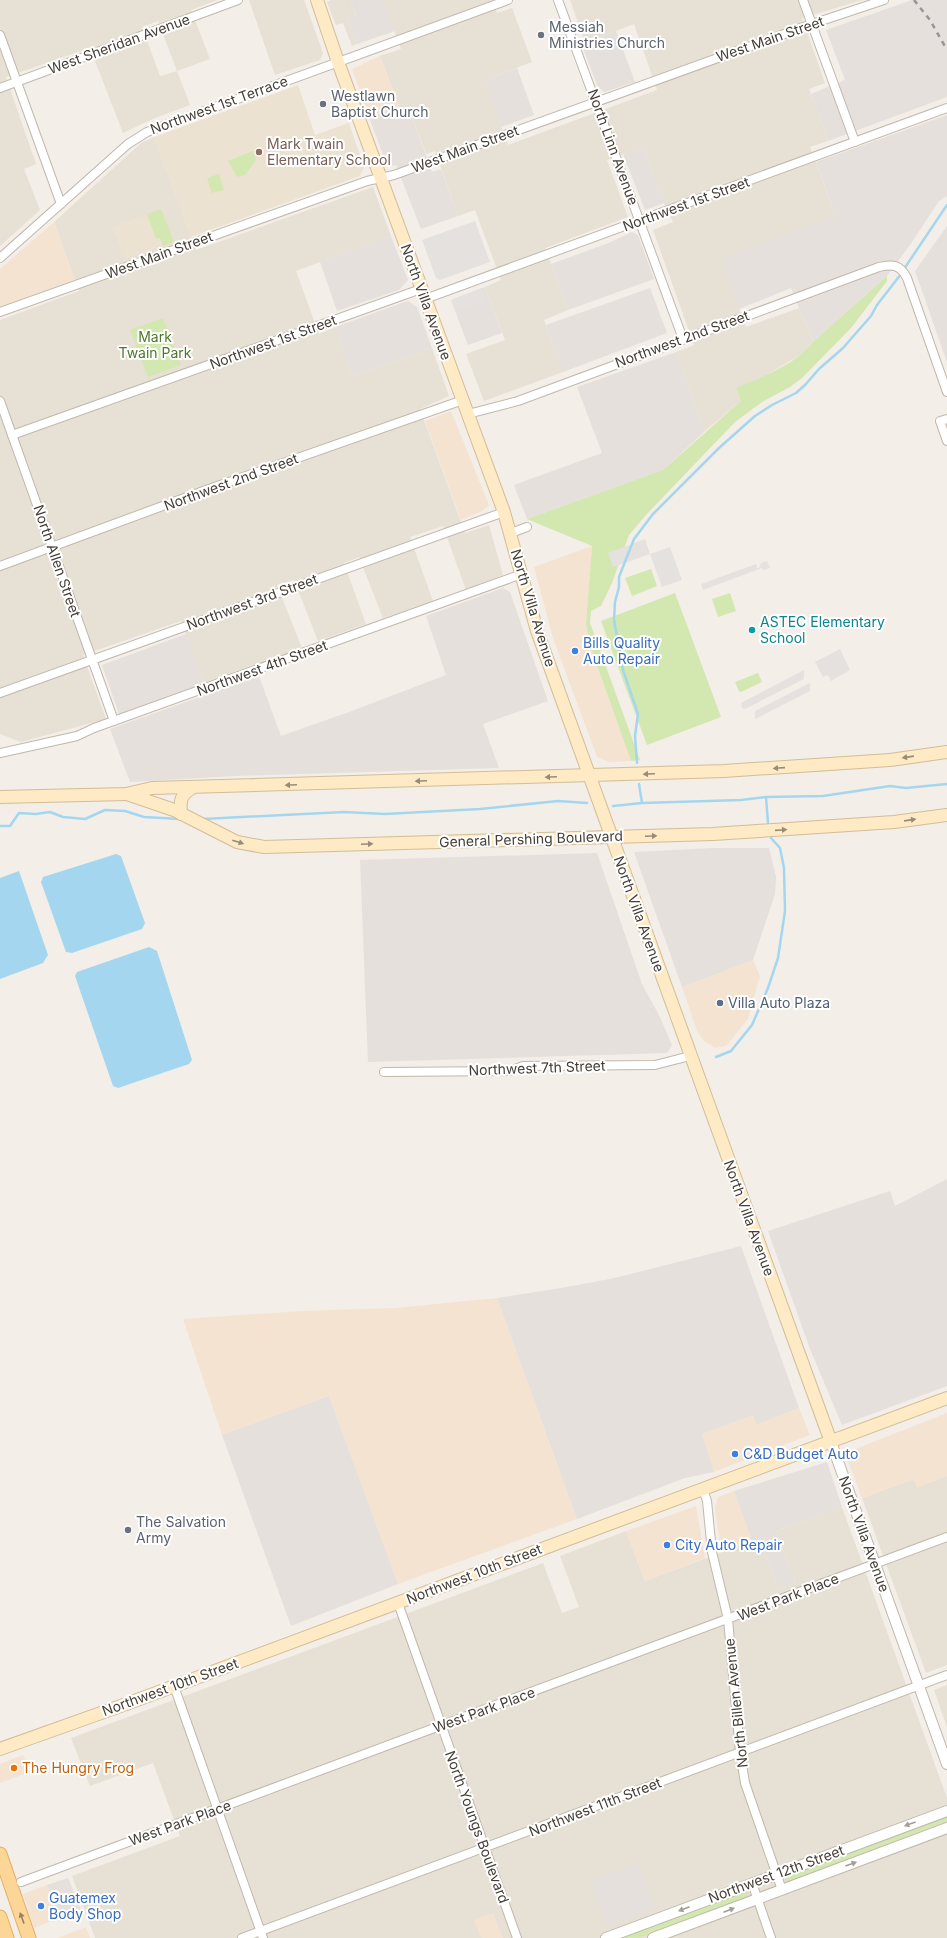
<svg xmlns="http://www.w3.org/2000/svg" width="947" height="1938" viewBox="0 0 947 1938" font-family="Inter,sans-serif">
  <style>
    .residential { fill: #e7e0d5 }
    .commercial { fill: #f5e3d2 }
    .industrial { fill: #e5e0dc }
    .education { fill: #ece2d1 }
    .green { fill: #d3e7b0 }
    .parking { fill: #e4e1df }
    .water { fill: #a4d7ef }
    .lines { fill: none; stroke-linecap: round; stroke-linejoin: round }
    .stream { stroke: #a4d7ef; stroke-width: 2.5 }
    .minor-casing { stroke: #c1b8ac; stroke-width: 10 }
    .tertiary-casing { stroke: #c1b8ac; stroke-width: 12 }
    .secondary-casing { stroke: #d2bd97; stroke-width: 14 }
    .primary-casing { stroke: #e2b166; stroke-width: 15 }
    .minor { stroke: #fff; stroke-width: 8 }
    .tertiary { stroke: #fff; stroke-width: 10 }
    .secondary { stroke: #feebc6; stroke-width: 12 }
    .primary { stroke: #fcd697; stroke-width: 13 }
    .rail { stroke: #969696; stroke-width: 2.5; stroke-dasharray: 5 5; stroke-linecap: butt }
    .oneway { fill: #998c77 }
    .oneway2 { fill: #a29e9a }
    .oneway3 { fill: #988262 }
    .worship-dot { fill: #6b7280; stroke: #fff; stroke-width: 1.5 }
    .education-dot { fill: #8d6e63; stroke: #fff; stroke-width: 1.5 }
    .culture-dot { fill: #0f9aa8; stroke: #fff; stroke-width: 1.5 }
    .shop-dot { fill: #3f7fe0; stroke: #fff; stroke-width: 1.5 }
    .service-dot { fill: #5c6f8a; stroke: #fff; stroke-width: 1.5 }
    .food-dot { fill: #e8710a; stroke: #fff; stroke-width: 1.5 }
    .labels { text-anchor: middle; stroke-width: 4; stroke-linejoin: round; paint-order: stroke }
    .worship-label { font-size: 14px; fill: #5b616d; stroke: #fff; text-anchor: start }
    .street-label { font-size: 14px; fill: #463e36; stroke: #fff }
    .education-label { font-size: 14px; fill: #785e54; stroke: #fff; text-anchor: start }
    .park-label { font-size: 14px; fill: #4e772a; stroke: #fff }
    .culture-label { font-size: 14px; fill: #0d838f; stroke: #fff; text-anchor: start }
    .shop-label { font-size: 14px; fill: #366cbe; stroke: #fff; text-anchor: start }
    .service-label { font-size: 14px; fill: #4e5e75; stroke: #fff; text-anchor: start }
    .food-label { font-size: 14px; fill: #c56008; stroke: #fff; text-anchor: start }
  </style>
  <rect width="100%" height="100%" fill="#f3eee7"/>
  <!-- residential -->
  <g class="residential">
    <path d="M0 0H217L191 10 210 59 177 71 158 21 142 27 160 76 177 71 190 105 155 118 123 133 90 48 6 77 36 164 24 169 40 210 0 246Z"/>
    <path d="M249 0H304L323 53 320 60 275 75Z"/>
    <path d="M331 0H350L356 17 348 19 357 44 352 46 343 23 336 25 327 2Z"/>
    <path d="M383 0H492L497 13 512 8 532 62 484 80 508 145 657 90 634 24 585 43 570 0H863L802 18 825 83 809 89 828 141 810 147 836 216 739 309 746 327 799 308 813 342 805 352 765 376 736 388 741 401 705 431 676 352 694 345 653 230 673 222 664 203 643 147 607 160 628 217 545 248 568 310 544 320 563 372 484 401 466 354 505 340 485 287 501 280 475 210 458 216 435 151 426 154 407 103 399 106 380 56 401 49Z"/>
    <path d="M154 137 196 250 373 187 391 236 296 271 319 334 335 327 352 377 432 348 449 396 420 409 465 533 489 525 503 575 466 590 443 526 410 537 433 601 383 618 359 557 344 563 366 624 318 641 294 580 277 585 302 648 204 684 181 621 83 655 106 719 21 742 0 734V320L79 291 54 222 141 143Z"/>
    <path d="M947 1476V1665L926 1673 862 1498 914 1479 917 1487Z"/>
    <path d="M842 1507 947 1798V1938H95L72 1876 180 1836 153 1763 90 1786 71 1738 543 1563 562 1613 579 1607 560 1556 626 1531 645 1581 760 1538 778 1589 796 1583 776 1531Z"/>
    <path d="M947 1685V1727L934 1690Z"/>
  </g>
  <!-- commercial -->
  <g class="commercial">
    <path d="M380 56 399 106 369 117 352 69Z"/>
    <path d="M54 222 75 280 0 307V269Z"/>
    <path d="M451 411 489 505 482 511 461 520 425 421Z"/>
    <path d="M592 546 586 625 593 654 631 761 609 762 597 757 553 638 534 567Z"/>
    <path d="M753 960 760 976 748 1019 726 1046 715 1048 704 1041 697 1031 682 987Z"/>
    <path d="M497 1298 577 1519 398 1584 329 1396 222 1435 183 1319 302 1311 395 1308Z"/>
    <path d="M799 1408 810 1435 714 1472 701 1434 753 1415 756 1425Z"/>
    <path d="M947 1413V1476L917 1488 914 1479 862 1498 845 1453Z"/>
    <path d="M734 1491 752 1541 721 1552 715 1508 718 1497Z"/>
    <path d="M696 1506 705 1558 645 1581 626 1531Z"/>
    <path d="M23 1755 30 1772 0 1783V1764Z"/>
    <path d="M47 1885 59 1918 34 1928 23 1894Z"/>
    <path d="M493 1913 503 1938H481L474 1920Z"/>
    <path d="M86 1927 90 1938H57Z"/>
  </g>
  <!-- industrial -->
  <g class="industrial">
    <path d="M350 0H383L395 31 357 44 348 19 356 16Z"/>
    <path d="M912 0H947V97L828 141 811 94 845 80 826 30Z"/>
    <path d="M616 31 635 82 604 92 597 85 582 45Z"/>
    <path d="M517 68 534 115 501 127 484 80Z"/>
    <path d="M407 103 432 172 441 169 458 216 421 229 396 165 393 166 386 163 369 117Z"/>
    <path d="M947 115V196L939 201 910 245 887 276 813 342 791 288 739 309 721 259 836 216 816 162Z"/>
    <path d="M643 147 664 203 645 210 623 154Z"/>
    <path d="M947 226V362L915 271Z"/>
    <path d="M632 232 638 235 654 279 568 310 551 264 606 244Z"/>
    <path d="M391 236 408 280 399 290 337 311 320 262Z"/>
    <path d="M485 287 502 333 468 345 451 300Z"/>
    <path d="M650 288 667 333 563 372 546 325Z"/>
    <path d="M408 301 417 307 432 348 352 377 335 327Z"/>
    <path d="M676 352 705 431 663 470 527 519 514 485 602 453 577 387Z"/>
    <path d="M503 588 510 592 548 701 483 724 499 768 235 776 130 782 110 729 259 676 281 736 349 712 446 675 426 616Z"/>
    <path d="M186 634 204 684 119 714 102 665Z"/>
    <path d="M713 848H769L776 877 775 894 753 960 682 987 634 852Z"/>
    <path d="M597 853 642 984 660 1017 672 1045 667 1053 368 1062 360 860Z"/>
    <path d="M947 1179V1386L842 1425 810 1349 768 1231 890 1191 895 1206Z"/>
    <path d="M741 1246 799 1408 756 1425 753 1415 702 1434 714 1472 685 1478 577 1519 497 1298 561 1288 615 1278Z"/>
    <path d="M329 1396 398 1584 291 1626 222 1435Z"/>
    <path d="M827 1462 842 1507 776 1531 796 1583 778 1589 760 1538 752 1541 734 1491Z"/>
    <path d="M639 1863 656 1909 608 1927 590 1881Z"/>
    <path d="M68 1878 81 1910 59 1918 47 1885Z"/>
  </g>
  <!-- education -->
  <g class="education">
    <path d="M298 85 315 135 349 123 364 167 360 176 191 237 154 137Z"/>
    <path d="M161 209 174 242 125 260 112 227Z"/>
  </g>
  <!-- green -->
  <g class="green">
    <path d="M253 151 256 160 245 175 237 177 228 161Z"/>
    <path d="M219 174 224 190 212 193 207 178Z"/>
    <path d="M161 209 174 242 163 246 160 238 156 239 147 214Z"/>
    <path d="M887 276V281L851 328 802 378 790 387 762 402 735 422 646 515 629 535 612 583 601 606 591 611 590 623 640 760 631 761 593 654 586 625 592 546 527 519 663 470 741 401 736 388C762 377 795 365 813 342Z"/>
    <path d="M163 318 181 365 148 377 130 330Z"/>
    <path d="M651 569 657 586 632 596 625 578Z"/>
    <path d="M675 593 721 717 647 745 601 621Z"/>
    <path d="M730 593 736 611 718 617 712 599Z"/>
    <path d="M758 673 762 682 741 692 739 691 735 682Z"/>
    <path d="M947 1816V1824L789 1882 785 1880 786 1876Z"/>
    <path d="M746 1891 748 1893 746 1898 639 1938H619Z"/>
  </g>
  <!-- parking -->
  <g class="parking">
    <path d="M475 221 490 262 440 280 436 278 422 240Z"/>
    <path d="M482 288 487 301 464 307V309L458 312 453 299Z"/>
    <path d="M645 539 650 554 613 567 608 553Z"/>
    <path d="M670 547 682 580 662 587 650 554Z"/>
    <path d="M767 561 770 568 763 570 762 568 703 590 701 584 756 564 757 568H759L761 563Z"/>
    <path d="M840 649 850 670 831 681 828 675 823 677 815 662Z"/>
    <path d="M804 670V679L745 709 742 708 741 703Z"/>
    <path d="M810 683V691L755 719V711Z"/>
  </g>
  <!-- water -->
  <g class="water">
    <path d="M116 854 121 856 145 923 142 929 72 953 66 952 41 882 43 877Z"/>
    <path d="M19 871 48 955 43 963 0 979V878Z"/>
    <path d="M149 947 157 951 192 1060 189 1064 118 1088 113 1086 75 976 77 972Z"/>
  </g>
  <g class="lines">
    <!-- stream -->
    <g class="stream">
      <path d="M904 269 947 205"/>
      <path d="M637 763 635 736 638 714 623 670 614 620 615 602 619 587V577L634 539 653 514 719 448 755 416 772 405 796 393 805 385 819 369 843 348 871 316 877 305 901 274"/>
      <path d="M639 784 642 803"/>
      <path d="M766 797 768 823"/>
      <path d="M613 806 642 803 741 800 766 797 823 796 890 786 906 788 947 784"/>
      <path d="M203 819 344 812 385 814 480 809 558 801 587 803"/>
      <path d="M0 826H10L19 813 36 814 50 812 63 817 85 819 105 810 125 811 144 817 180 819"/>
      <path d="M716 1057 731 1051 752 1025 768 988 778 958 785 911 784 868 780 848 771 838"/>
    </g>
    <defs>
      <g id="minor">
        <path d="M558 0 683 339"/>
        <path d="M803 0 855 142"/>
        <path d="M0 35 61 204"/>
        <path d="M0 88 238 0"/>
        <path d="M0 258 128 144 147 132 508 0"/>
        <path d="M425 299 947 108"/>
        <path d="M0 312 367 181 394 175 812 24 884 0"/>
        <path d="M0 401 114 721"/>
        <path d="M468 414 518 401 879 267C892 264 900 264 907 278L947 392"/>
        <path d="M947 419 940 421 947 441"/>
        <path d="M12 435 421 289"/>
        <path d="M511 533 527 527"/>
        <path d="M0 566 206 490 463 400"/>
        <path d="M0 693 504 512"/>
        <path d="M0 753 77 736 94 728 522 574"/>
        <path d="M384 1072 510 1071 523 1066 655 1065 690 1056"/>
        <path d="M703 1489 707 1501 712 1552 728 1619 740 1752 745 1783 782 1890"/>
        <path d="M398 1603 517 1938"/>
        <path d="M174 1686 263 1938"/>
        <path d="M21 1882 947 1537"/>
        <path d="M752 1883 771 1938"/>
        <path d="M242 1938 947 1675"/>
      </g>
      <g id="tertiary">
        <path d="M831 1442 947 1764"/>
        <path d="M606 1938 947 1811"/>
        <path d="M653 1938 947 1828"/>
      </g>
      <g id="secondary">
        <path d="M317 0 338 62 504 512 537 631 831 1442"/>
        <path d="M127 794 174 810 237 842 264 847 713 834 894 822 947 815"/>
        <path d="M0 797 126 794 152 788 724 771 890 760 947 752"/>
        <path d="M181 814C180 801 180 795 192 788"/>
        <path d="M0 1749 129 1703 947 1398"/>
      </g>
      <g id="primary">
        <path d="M0 1854 29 1938"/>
        <path d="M0 1917 7 1938"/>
      </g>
    </defs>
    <!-- minor casing -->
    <use href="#minor" class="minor-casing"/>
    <!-- tertiary casing -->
    <use href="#tertiary" class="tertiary-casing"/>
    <!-- secondary casing -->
    <use href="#secondary" class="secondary-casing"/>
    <!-- primary casing -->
    <use href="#primary" class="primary-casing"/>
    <!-- minor -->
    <use href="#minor" class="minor"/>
    <!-- tertiary -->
    <use href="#tertiary" class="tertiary"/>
    <!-- secondary -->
    <use href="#secondary" class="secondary"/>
    <!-- primary -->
    <use href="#primary" class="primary"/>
    <!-- rail -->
    <path class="rail" d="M914 0 930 20 947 50"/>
  </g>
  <!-- one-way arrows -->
  <defs><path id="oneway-solid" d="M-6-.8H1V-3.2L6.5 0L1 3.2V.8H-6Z"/></defs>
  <g class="oneway">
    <use href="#oneway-solid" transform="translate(908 757) rotate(172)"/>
    <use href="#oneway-solid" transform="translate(779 768) rotate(176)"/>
    <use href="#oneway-solid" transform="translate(649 774) rotate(178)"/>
    <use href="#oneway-solid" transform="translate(551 777) rotate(178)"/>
    <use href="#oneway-solid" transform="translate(421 781) rotate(178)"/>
    <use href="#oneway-solid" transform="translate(291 785) rotate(178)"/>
    <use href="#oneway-solid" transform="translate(910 820) rotate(-8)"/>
    <use href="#oneway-solid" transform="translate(781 830) rotate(-4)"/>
    <use href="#oneway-solid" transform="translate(651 836) rotate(-2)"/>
    <use href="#oneway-solid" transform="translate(238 842) rotate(18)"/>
    <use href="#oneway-solid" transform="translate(367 844) rotate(-2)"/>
  </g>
  <g class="oneway2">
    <use href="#oneway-solid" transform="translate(910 1824) rotate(160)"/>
    <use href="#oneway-solid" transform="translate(851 1864) rotate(-20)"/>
    <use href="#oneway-solid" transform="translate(684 1909) rotate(159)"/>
    <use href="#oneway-solid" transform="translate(729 1910) rotate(-21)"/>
  </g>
  <use class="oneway3" href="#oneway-solid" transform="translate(22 1918) rotate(-110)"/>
  <!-- markers -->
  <g class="worship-dot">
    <circle cx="541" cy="35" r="4"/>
    <circle cx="323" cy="104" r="4"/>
    <circle cx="128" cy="1530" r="4"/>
  </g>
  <circle class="education-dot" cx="259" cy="152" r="4"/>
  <circle class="culture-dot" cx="752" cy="630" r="4"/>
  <g class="shop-dot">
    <circle cx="575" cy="651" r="4"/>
    <circle cx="735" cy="1454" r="4"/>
    <circle cx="667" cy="1545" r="4"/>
    <circle cx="41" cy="1906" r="4"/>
  </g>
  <circle class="service-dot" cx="720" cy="1003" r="4"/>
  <circle class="food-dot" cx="14" cy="1768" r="4"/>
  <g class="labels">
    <!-- worship labels -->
    <g class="worship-label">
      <text x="549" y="32">Messiah<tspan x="549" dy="16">Ministries Church</tspan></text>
      <text x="331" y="101">Westlawn<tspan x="331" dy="16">Baptist Church</tspan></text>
      <text x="136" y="1527">The Salvation<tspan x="136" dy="16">Army</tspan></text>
    </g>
    <!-- street labels -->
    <g class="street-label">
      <text transform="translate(770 39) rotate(-19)" y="5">West Main Street</text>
      <text transform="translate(119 44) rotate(-20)" y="5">West Sheridan Avenue</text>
      <text transform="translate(219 105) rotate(-20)" y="5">Northwest 1st Terrace</text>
      <text transform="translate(613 147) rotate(70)" y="5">North Linn Avenue</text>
      <text transform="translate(465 149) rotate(-20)" y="5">West Main Street</text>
      <text transform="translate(686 204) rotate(-20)" y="5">Northwest 1st Street</text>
      <text transform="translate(159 255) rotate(-20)" y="5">West Main Street</text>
      <text transform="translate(426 302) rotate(70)" y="5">North Villa Avenue</text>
      <text transform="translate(682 339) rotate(-20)" y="5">Northwest 2nd Street</text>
      <text transform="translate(273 342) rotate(-20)" y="5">Northwest 1st Street</text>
      <text transform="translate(231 482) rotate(-20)" y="5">Northwest 2nd Street</text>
      <text transform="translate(57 561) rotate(71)" y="5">North Allen Street</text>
      <text transform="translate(252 602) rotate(-20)" y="5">Northwest 3rd Street</text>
      <text transform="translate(533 608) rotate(73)" y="5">North Villa Avenue</text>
      <text transform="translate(262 668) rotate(-20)" y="5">Northwest 4th Street</text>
      <text transform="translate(531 839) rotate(-2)" y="5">General Pershing Boulevard</text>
      <text transform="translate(639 914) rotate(70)" y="5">North Villa Avenue</text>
      <text transform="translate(537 1068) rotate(-2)" y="5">Northwest 7th Street</text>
      <text transform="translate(749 1218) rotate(70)" y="5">North Villa Avenue</text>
      <text transform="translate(864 1534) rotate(70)" y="5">North Villa Avenue</text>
      <text transform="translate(474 1574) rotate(-21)" y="5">Northwest 10th Street</text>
      <text transform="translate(788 1597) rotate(-21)" y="5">West Park Place</text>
      <text transform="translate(170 1687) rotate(-20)" y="5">Northwest 10th Street</text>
      <text transform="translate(736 1703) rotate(-96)" y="5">North Billen Avenue</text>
      <text transform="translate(484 1710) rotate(-20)" y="5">West Park Place</text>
      <text transform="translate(595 1807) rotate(-21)" y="5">Northwest 11th Street</text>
      <text transform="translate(180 1823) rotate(-20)" y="5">West Park Place</text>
      <text transform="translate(477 1827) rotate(70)" y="5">North Youngs Boulevard</text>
      <text transform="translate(776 1874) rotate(-20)" y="5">Northwest 12th Street</text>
    </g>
    <!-- education labels -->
    <g class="education-label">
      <text x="267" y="149">Mark Twain<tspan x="267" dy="16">Elementary School</tspan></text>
    </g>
    <!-- park labels -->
    <g class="park-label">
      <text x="155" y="342">Mark<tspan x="155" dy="16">Twain Park</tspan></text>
    </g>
    <!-- culture labels -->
    <g class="culture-label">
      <text x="760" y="627">ASTEC Elementary<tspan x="760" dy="16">School</tspan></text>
    </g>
    <!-- shop labels -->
    <g class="shop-label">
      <text x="583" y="648">Bills Quality<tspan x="583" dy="16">Auto Repair</tspan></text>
      <text x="743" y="1459">C&amp;D Budget Auto</text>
      <text x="675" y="1550">City Auto Repair</text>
      <text x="49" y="1903">Guatemex<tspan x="49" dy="16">Body Shop</tspan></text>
    </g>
    <!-- service labels -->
    <g class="service-label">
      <text x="728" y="1008">Villa Auto Plaza</text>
    </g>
    <!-- food labels -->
    <g class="food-label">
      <text x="22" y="1773">The Hungry Frog</text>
    </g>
  </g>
</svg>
